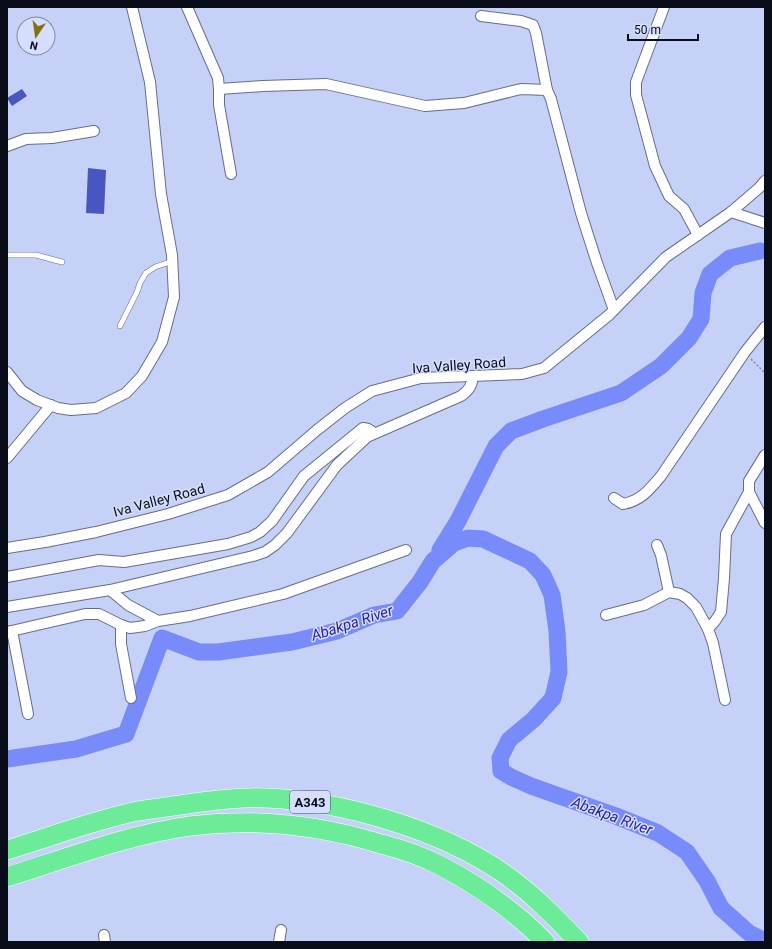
<svg xmlns="http://www.w3.org/2000/svg" width="772" height="949" viewBox="0 0 772 949" font-family="Roboto,sans-serif">
  <style>
    .lines { fill: none; stroke-linecap: round; stroke-linejoin: round }
    .river { stroke: #778cfa; stroke-width: 17 }
    .building { fill: #4857c0 }
    .lane-casing { stroke: #646d8f; stroke-width: 6 }
    .street-casing { stroke: #646d8f; stroke-width: 12 }
    .highway-casing { stroke: #fff; stroke-width: 20 }
    .path { stroke: #7d85a1; stroke-width: 1.5; stroke-dasharray: 2 2; stroke-linecap: butt }
    .lane { stroke: #fff; stroke-width: 5 }
    .street { stroke: #fff; stroke-width: 10 }
    .highway { stroke: #6ceb99; stroke-width: 19 }
    .labels { text-anchor: middle; stroke-width: 3; stroke-linejoin: round; paint-order: stroke }
    .shield { fill: #d6defd; stroke: #464b5d; stroke-width: 1 }
    .shield-label { font-size: 13px; font-weight: bold; fill: #090c19 }
    .street-label { font-size: 14px; fill: #090c19; stroke: #d6defd }
    .water-label { font-size: 15px; font-style: italic; fill: #2722a1; stroke: #d6defd }
  </style>
  <rect width="100%" height="100%" fill="#c6d1f7"/>
  <g class="lines">
    <!-- river -->
    <g class="river">
      <path d="M440 550 458 521 496 446 511 431 543 419 621 393 661 366 689 338 701 319 703 293 710 274 730 258 760 251"/>
      <path d="M7 759 76 749 126 734 162 638 199 652H218L292 642 337 631 374 615 397 611 420 582 433 561 454 543 468 538 483 539 530 561 543 575 552 595 557 631 559 672 553 698 534 719 509 740 500 758 501 771 511 777 531 786 616 816 658 833 687 852 707 881 721 908 749 933 765 941"/>
    </g>
  </g>
  <!-- building -->
  <g class="building">
    <path d="M22 89 27 96 12 106 7 98Z"/>
    <path d="M88 168 106 170 104 214 86 213Z"/>
  </g>
  <g class="lines">
    <defs>
      <g id="lane">
        <path d="M7 255H36L62 262"/>
        <path d="M120 326 137 292 140 283 146 273 155 267 173 261"/>
      </g>
      <g id="street">
        <path d="M187 7 218 78 219 89"/>
        <path d="M664 7 636 82V95L655 166 669 196 684 209 698 235"/>
        <path d="M481 16 521 21 533 25 536 33 547 90"/>
        <path d="M7 146 26 139 52 138 94 131"/>
        <path d="M231 174 219 105V89L263 86 326 84 425 106 464 103 521 89 547 90 551 99 581 213 597 263 614 310"/>
        <path d="M731 212 765 223"/>
        <path d="M7 372 22 391 37 400 58 408 71 410 96 408 126 393 142 376 162 342 174 297 172 255 161 194 150 82 132 7"/>
        <path d="M7 458 51 405"/>
        <path d="M749 492 765 523"/>
        <path d="M614 498 623 504C641 501 650 489 661 476L745 352 765 327"/>
        <path d="M657 545 661 555 669 592"/>
        <path d="M7 548 45 542 96 532 168 514 228 495 268 472 317 430 345 408 372 391 421 378 522 374 544 368 609 315 666 257 731 212 759 188 765 181"/>
        <path d="M7 577 99 560 124 562 228 544 251 537 260 532 272 521 304 476 363 428 368 429 374 433"/>
        <path d="M110 590 128 605 158 621 190 616 283 594 406 550"/>
        <path d="M7 607 110 590 253 556 265 552 275 545 287 533 337 465 367 437 461 396C469 390 472 386 473 376"/>
        <path d="M606 615 644 605 669 592 680 594 687 598 696 607 708 629"/>
        <path d="M121 625V644L131 698"/>
        <path d="M12 631 28 714"/>
        <path d="M7 632 85 614H99L121 625 130 628 145 626 158 621"/>
        <path d="M725 700 713 643 708 629 715 621 721 612 724 578 726 534 749 492V481L765 455"/>
        <path d="M104 935 105 942"/>
        <path d="M279 942 281 930"/>
      </g>
      <g id="highway">
        <path d="M7 850C50 837 94 820 138 811 157 808 175 806 194 803 217 800 241 797 265 798 342 801 439 829 503 873 532 893 555 917 579 942"/>
        <path d="M7 877C67 858 127 835 190 826 254 818 319 825 381 844 401 849 422 856 441 866 479 886 515 911 545 942"/>
      </g>
    </defs>
    <!-- lane casing -->
    <use href="#lane" class="lane-casing"/>
    <!-- street casing -->
    <use href="#street" class="street-casing"/>
    <!-- highway casing -->
    <use href="#highway" class="highway-casing"/>
    <!-- path -->
    <path class="path" d="M751 359 765 373"/>
    <!-- lane -->
    <use href="#lane" class="lane"/>
    <!-- street -->
    <use href="#street" class="street"/>
    <!-- highway -->
    <use href="#highway" class="highway"/>
  </g>
  <g class="labels">
    <!-- shield labels -->
    <rect class="shield" x="290" y="791" width="40" height="22" rx="3"/>
    <g class="shield-label">
      <text x="310" y="807">A343</text>
    </g>
    <!-- street labels -->
    <g class="street-label">
      <text transform="translate(459 365) rotate(-4)" y="5">Iva Valley Road</text>
      <text transform="translate(159 500) rotate(-15)" y="5">Iva Valley Road</text>
    </g>
    <!-- water labels -->
    <g class="water-label">
      <text transform="translate(352 623) rotate(-18)" y="5">Abakpa River</text>
      <text transform="translate(612 816) rotate(20)" y="5">Abakpa River</text>
    </g>
  </g>
  <!-- border -->
  <rect width="772" height="949" fill="none" stroke="#090c19" stroke-width="16"/>
  <!-- north arrow -->
  <g transform="translate(36 36) rotate(193)"><circle r="19" fill="#d6defd" stroke="#848aa2"/>
  <path d="M0-3L7 15L0 10L-7 15Z" fill="#887011"/>
  <text y="-6" font-size="11" font-weight="bold" text-anchor="middle" fill="#090c19">N</text>
  </g>
  <!-- scale -->
  <path d="M628 34v6h70v-6" fill="none" stroke="#090c19" stroke-width="2"/>
  <text x="634" y="34" font-size="12" fill="#090c19" stroke="#d6defd" stroke-width="3" paint-order="stroke">50 m</text>
</svg>
